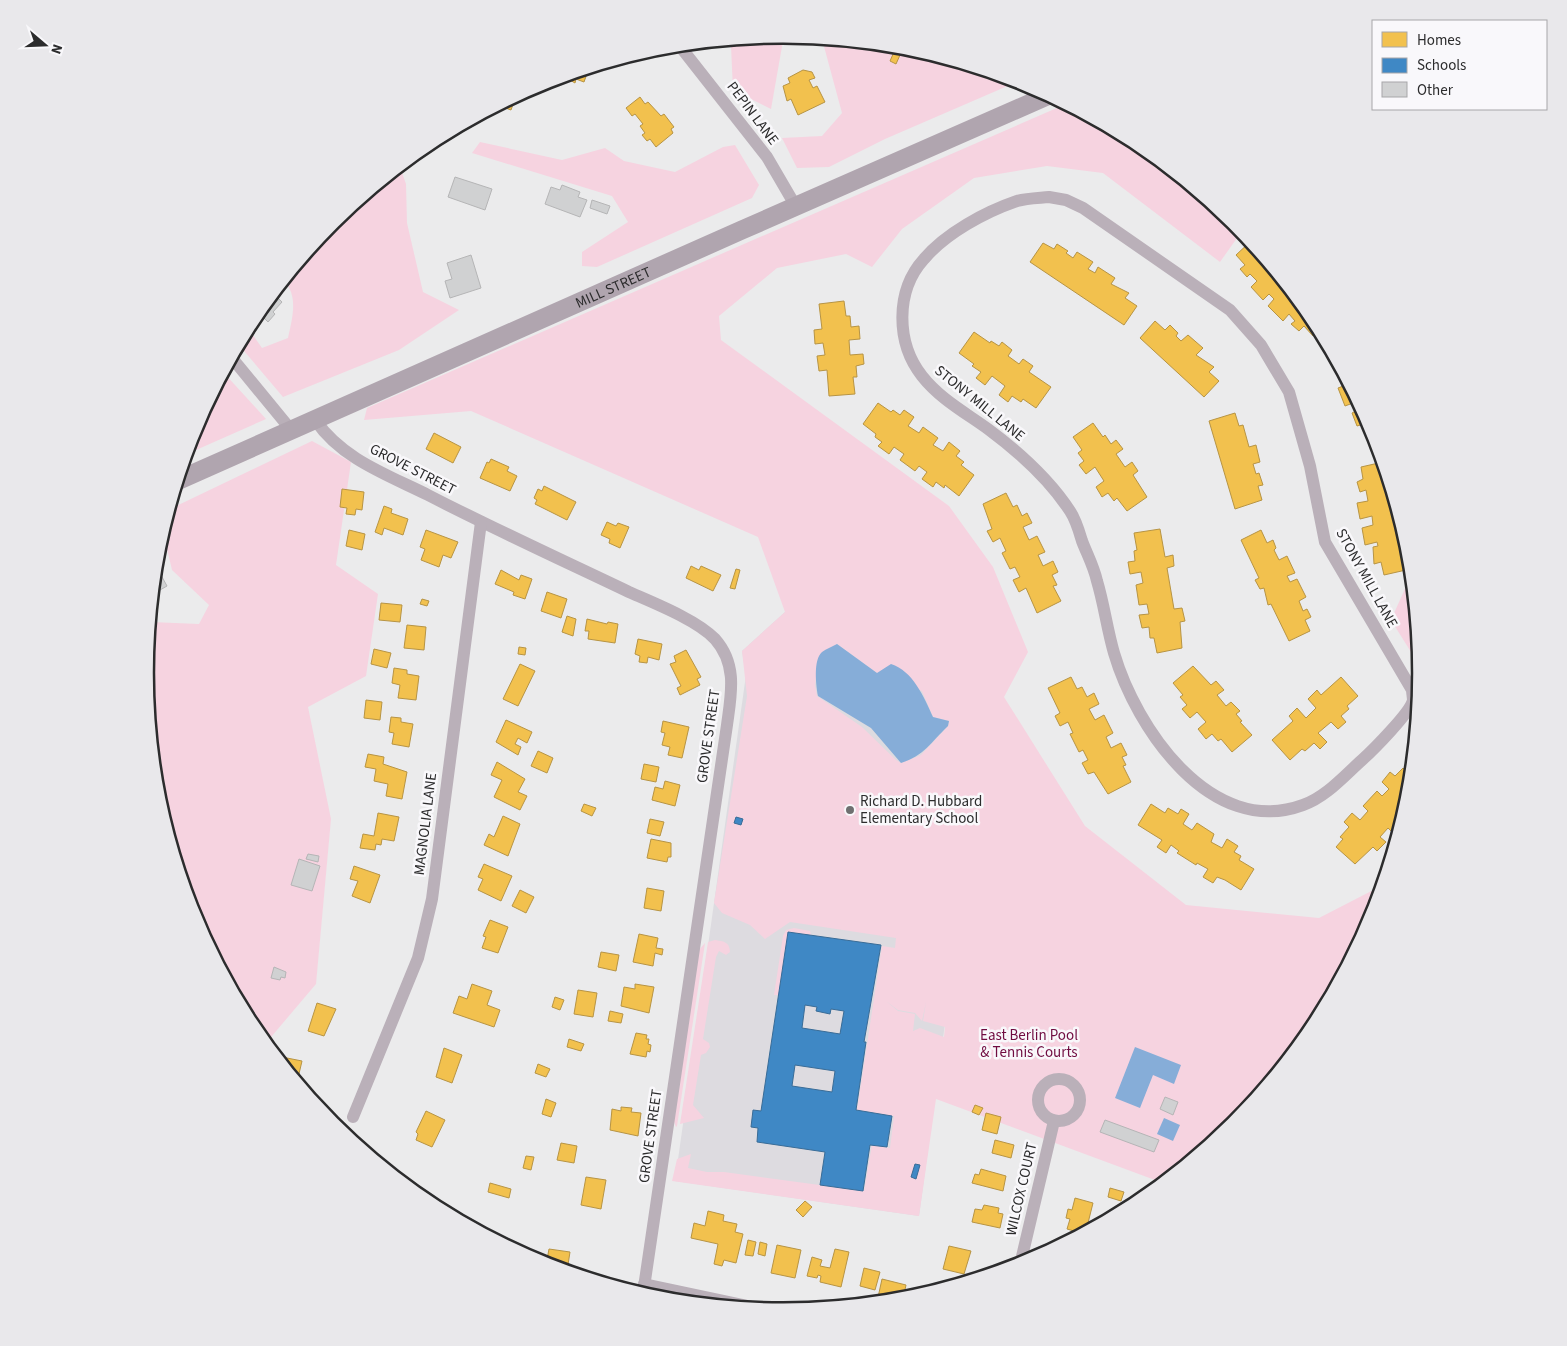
<svg xmlns="http://www.w3.org/2000/svg" width="1567" height="1346" viewBox="0 0 1567 1346" font-family="'Source Sans 3',sans-serif">
  <style>
    .built { fill: #dddbe0 }
    .green { fill: #f6d3e0; fill-rule: evenodd }
    .water { fill: #86add8 }
    .homes { fill: #f2c14e; stroke: #b79444 }
    .schools { fill: #3f88c5; stroke: #396c97; fill-rule: evenodd }
    .building { fill: #d0d1d2; stroke: #b5b5b6 }
    .lines { fill: none; stroke-linecap: round; stroke-linejoin: round }
    .minor { stroke: #bab0b9; stroke-width: 12 }
    .secondary { stroke: #b0a5af; stroke-width: 19 }
    .poi-dot { fill: #6f6f70; stroke: #f9f8fb; stroke-width: 2 }
    .labels { text-anchor: middle; stroke-width: 5; stroke-linejoin: round; paint-order: stroke }
    .street-label { font-size: 15px; fill: #2c2c2d; stroke: #f9f8fb }
    .poi-label { font-size: 15px; fill: #2c2c2d; stroke: #f9f8fb; text-anchor: start }
    .park-label { font-size: 15px; fill: #700c41; stroke: #f9f8fb }
    .rim { fill: none; stroke: #2c2c2d; stroke-width: 2.5 }
  </style>
  <rect width="100%" height="100%" fill="#ebebec"/>
  <!-- built -->
  <path class="built" d="M785 612 989 698 919 1216 675 1181 746 675 742 651Z"/>
  <!-- green -->
  <g class="green">
    <path d="M784 35 771 109 733 90 731 46 734 40Z"/>
    <path d="M822 39 908 47 1019 81 885 139 829 167 797 168 782 138 822 136 842 113Z"/>
    <path d="M1066 104 1138 143 1235 222 1242 231 1220 262 1103 173 1047 166 974 178 902 229 872 267 846 254 777 268 719 316 721 340 949 506 993 567 1028 652 1004 697 1085 826 1186 905 1319 918 1383 885 1373 917 1314 1028 1234 1124 1163 1183 936 1099 919 1216 672 1181 677 1159 691 1154 688 1168 707 1172H724L864 1191 872 1145 890 1148 894 1116 857 1110 882 946 895 948 896 938 790 922 765 939 750 925 722 913 714 903 747 696 742 651 785 612 758 537 471 411 364 420 367 408ZM837 644 877 673 922 691 933 717 949 721 948 726 921 755 901 763 896 760 862 727 817 696 815 685 819 658ZM886 1001 898 1010 915 1013 922 1021 926 1002 923 1021 945 1027 944 1037 920 1028 913 1031 915 1014 898 1011Z"/>
    <path d="M480 142 562 160 605 148 624 161 675 172 723 147 735 145 759 185 752 198 597 267 582 266V252L628 222 612 196 472 153Z"/>
    <path d="M400 167 406 184 407 223 423 292 459 310 399 350 283 397 239 345 248 328 262 348 288 338C292 319 299 296 284 281L333 222Z"/>
    <path d="M224 373 266 419 187 454 194 429Z"/>
    <path d="M312 441 351 462 336 565 378 594 366 676 308 707 331 819 316 984 266 1043 253 1027 194 917 158 797 146 673 151 622 199 624 209 605 172 570 163 532 170 509Z"/>
    <path d="M1412 573 1421 668 1391 620Z"/>
    <path d="M794 928 810 931 811 935 788 932 779 995H774L783 936 786 930Z"/>
    <path d="M715 940C723 941 730 942 730 952L726 955 719 951 716 957 703 1039 709 1043 710 1047 706 1053 701 1055 693 1105 704 1118 680 1124 708 942Z"/>
    <path d="M705 943 677 1126 676 1127 674 1122 699 950Z"/>
  </g>
  <!-- water -->
  <g class="water">
    <path d="M837 644 877 673 891 664C913 671 924 697 933 717L949 721 948 726C931 742 924 756 901 763L871 728 818 696C816 685 813 660 822 652 826 649 833 646 837 644Z"/>
    <path d="M1135 1047 1181 1065 1174 1084 1153 1075 1140 1108 1115 1098Z"/>
    <path d="M1164 1118 1180 1125 1173 1141 1157 1134Z"/>
  </g>
  <!-- homes -->
  <g class="homes">
    <path d="M894 52 900 55 896 64 890 61Z"/>
    <path d="M589 68 584 82 576 79 575 83 563 76Z"/>
    <path d="M803 70 812 72 815 78 809 80 813 88 817 86 825 102 798 115 791 99 787 101 783 86 790 83 788 78Z"/>
    <path d="M640 97 645 104 648 102 661 116 664 114 674 127 671 129 673 133 656 147 650 139 647 141 642 135 645 133 640 126 643 124 635 114 632 116 626 108Z"/>
    <path d="M512 98 515 99 511 110 503 107 505 102Z"/>
    <path d="M1251 241 1314 319 1320 330 1313 336 1304 326 1299 331 1291 324 1295 321 1289 314 1283 321 1268 306 1274 299 1269 294 1263 300 1251 287 1257 281 1250 274 1247 277 1240 269 1245 265 1236 255Z"/>
    <path d="M1043 243 1054 249 1057 244 1068 251 1066 253 1073 258 1077 252 1093 262 1088 269 1095 273 1098 267 1115 278 1111 284 1129 293 1125 298 1137 306 1124 325 1030 262Z"/>
    <path d="M844 301 846 316H850L851 327 859 326 860 339 849 340 850 355 863 354 864 364 856 366 857 377H853L855 394 829 396 827 370 819 371 817 356 825 355 823 343 815 344 814 330 822 329 819 304Z"/>
    <path d="M1155 321 1165 330 1170 325 1178 333 1176 336 1181 341 1188 335 1203 348 1196 355 1214 367 1209 372 1219 381 1204 397 1140 338Z"/>
    <path d="M974 332 990 343 991 341 999 346 1002 342 1012 350 1008 356 1019 364 1023 359 1033 366 1029 372 1051 387 1036 408 1023 399 1021 402 1012 396 1008 402 999 395 1005 386 992 376 985 385 976 378 981 372 972 366 974 364 959 353Z"/>
    <path d="M1339 365 1373 429 1374 431 1368 434 1364 424 1357 426 1352 413 1356 411 1353 403 1345 406 1338 388 1346 385 1343 378 1339 379 1334 367Z"/>
    <path d="M878 403 891 412 893 410 900 415 904 410 914 417 908 426 919 433 923 427 938 438 933 445 943 451 949 442 960 451 956 456 964 462 961 465 974 475 959 496 945 485 944 488 936 482 933 487 922 479 927 472 919 466 915 471 900 460 904 454 894 447 889 454 878 446 882 442 875 437 876 434 863 424Z"/>
    <path d="M1235 413 1239 426 1243 425 1249 447 1256 445 1260 462 1253 464 1256 474 1259 473 1263 485 1258 486 1262 500 1235 509 1209 421Z"/>
    <path d="M1093 423 1103 437 1105 435 1111 444 1116 440 1123 449 1116 454 1125 467 1132 462 1138 471 1133 475 1147 497 1127 511 1117 498 1114 501 1108 493 1102 497 1096 487 1104 481 1095 467 1086 474 1079 465 1084 461 1078 453 1082 450 1073 437Z"/>
    <path d="M434 433 461 447 453 463 426 449Z"/>
    <path d="M491 459 509 467 507 471 517 476 510 491 480 478 487 462 489 463Z"/>
    <path d="M1383 462 1392 502H1395L1396 520 1399 519 1402 530 1398 531 1406 570 1384 575 1381 562 1374 564 1373 547 1378 546 1377 542 1365 545 1362 528 1373 525 1372 516 1360 519 1357 503 1368 501 1366 490 1360 492 1357 482 1363 479 1361 467Z"/>
    <path d="M544 486 576 502 567 520 535 504 537 500 534 498 538 489 542 491Z"/>
    <path d="M342 489 364 492 362 510 356 509 355 515 346 514 347 508 340 507Z"/>
    <path d="M1006 493 1013 507 1017 505 1022 516 1027 513 1032 523 1023 527 1029 540 1037 536 1045 552 1038 555 1043 566 1053 561 1058 572 1052 575 1057 585 1053 586 1061 601 1037 613 1026 588 1019 592 1013 580 1020 577 1015 567 1010 569 1002 553 1006 551 1000 538 993 542 987 531 992 529 983 504Z"/>
    <path d="M384 506 392 509 391 513 408 519 403 535 384 528 382 535 375 532Z"/>
    <path d="M607 522 616 526 618 523 629 527 620 548 609 543 610 539 601 535Z"/>
    <path d="M1160 529 1165 557 1173 555 1174 566 1167 568 1174 609 1182 608 1185 621 1180 622 1182 648 1157 653 1154 638H1150L1149 627 1142 628 1139 615 1149 614 1147 604 1139 605 1136 585 1143 583 1141 572 1130 574 1128 562 1135 561 1134 551 1137 550 1134 533Z"/>
    <path d="M349 530 365 534 362 550 346 546Z"/>
    <path d="M426 530 458 542 451 558 443 555 439 567 421 560 425 549 420 547Z"/>
    <path d="M1261 530 1267 543 1273 540 1276 548 1274 550 1279 560 1287 556 1295 573 1287 576 1290 582 1297 579 1306 597 1299 601 1303 611 1307 609 1311 617 1305 620 1310 631 1289 641 1271 604 1268 605 1264 588 1260 589 1255 580 1259 578 1241 540Z"/>
    <path d="M691 566 699 570 701 566 721 575 713 591 686 578Z"/>
    <path d="M736 569 740 570 735 589 730 588Z"/>
    <path d="M501 570 519 580 521 575 532 579 525 599 513 595 514 592 495 584Z"/>
    <path d="M547 592 567 599 561 618 541 611Z"/>
    <path d="M422 599 429 601 427 606 420 604Z"/>
    <path d="M381 603 402 605 400 622 379 620Z"/>
    <path d="M567 616 576 619 573 636 562 632Z"/>
    <path d="M587 619 607 624 608 622 618 624 615 643 588 639 589 631H585Z"/>
    <path d="M407 625 426 627 424 650 404 648Z"/>
    <path d="M638 639 662 644 659 660 648 657 647 663 639 662 640 656 635 654Z"/>
    <path d="M519 647 526 648 525 655 518 654Z"/>
    <path d="M374 649 391 653 387 668 371 664Z"/>
    <path d="M686 650 701 677 697 679 700 685 680 695 677 688 681 686 670 664 676 662 674 656Z"/>
    <path d="M520 664 535 671 518 706 503 699Z"/>
    <path d="M1193 666 1211 685 1216 681 1224 690 1217 695 1226 706 1231 702 1240 711 1236 714 1242 721 1240 722 1252 735 1232 752 1221 739 1218 741 1212 734 1206 739 1198 729 1206 722 1197 712 1190 718 1182 709 1187 705 1180 697 1183 695 1173 683Z"/>
    <path d="M394 668 407 670V674L419 676 416 700 398 698 400 685 392 683Z"/>
    <path d="M1071 677 1077 689 1082 687 1087 697 1094 693 1099 704 1089 709 1095 720 1104 715 1113 733 1106 737 1111 748 1121 743 1127 755 1122 757 1126 765 1123 766 1131 782 1108 794 1094 772 1088 774 1082 763 1088 760 1083 750 1079 752 1070 734 1073 733 1068 722 1060 726 1055 716 1060 713 1048 688Z"/>
    <path d="M1341 677 1358 696 1347 706 1349 709 1341 716 1346 722 1338 729 1331 722 1318 733 1327 742 1320 749 1314 743 1305 751 1302 749 1290 760 1272 740 1293 721 1289 716 1297 708 1306 718 1316 708 1308 699 1317 690 1321 695Z"/>
    <path d="M366 700 382 702 380 720 364 718Z"/>
    <path d="M391 717 401 718V722L413 724 409 747 392 744 394 733 389 732Z"/>
    <path d="M506 720 532 732 527 743 518 738 515 744 521 747 518 755 496 742Z"/>
    <path d="M663 721 689 727 682 758 668 755 670 747 662 745 665 733 661 732Z"/>
    <path d="M538 751 553 758 547 773 531 766Z"/>
    <path d="M368 754 384 757 383 764 407 772 402 799 386 796 388 784 374 781 376 769 365 767Z"/>
    <path d="M497 762 525 779 518 792 527 796 520 810 494 797 502 780 491 775Z"/>
    <path d="M1413 763 1409 798 1402 812 1404 814 1401 824 1393 833 1388 828 1380 837 1386 842 1377 851 1373 847 1355 864 1336 847 1343 839 1340 837 1349 827 1344 822 1352 813 1360 820 1368 811 1363 806 1377 791 1382 796 1389 789 1382 782 1390 772 1395 776 1403 768 1406 771Z"/>
    <path d="M644 764 659 767 656 782 641 779Z"/>
    <path d="M665 781 680 785 675 806 652 800 655 787 663 789Z"/>
    <path d="M584 804 596 808 592 816 581 811Z"/>
    <path d="M1151 804 1165 813 1168 808 1178 814 1181 809 1189 814 1183 824 1192 830 1197 823 1214 834 1211 842 1222 848 1227 839 1238 846 1234 852 1241 856 1239 860 1254 869 1241 890 1225 880 1217 877 1213 883 1203 877 1208 869 1197 863 1196 865 1177 853 1179 851 1171 845 1166 853 1157 847 1162 840 1138 825Z"/>
    <path d="M378 813 399 817 394 841 382 839 381 845 376 844 375 850 360 848 363 834 374 836Z"/>
    <path d="M503 816 520 824 508 856 484 845 489 834 494 837Z"/>
    <path d="M650 819 664 822 660 836 647 833Z"/>
    <path d="M651 839 671 843V857H668L667 862 647 858Z"/>
    <path d="M484 864 512 876 501 901 478 890 483 879 478 877Z"/>
    <path d="M354 866 380 875 370 903 352 896 358 881 350 879Z"/>
    <path d="M647 888 664 891 661 911 644 908Z"/>
    <path d="M520 890 534 897 526 913 512 906Z"/>
    <path d="M490 920 508 927 498 953 482 948 486 937 483 936Z"/>
    <path d="M639 934 658 938 656 948 663 949 662 955 655 953 653 966 633 962Z"/>
    <path d="M601 952 619 955 616 971 598 967Z"/>
    <path d="M472 984 492 991 487 1005 500 1010 494 1027 453 1013 459 996 467 999Z"/>
    <path d="M635 984 654 987 649 1013 621 1006 624 987 635 989Z"/>
    <path d="M578 990 597 993 593 1017 574 1014Z"/>
    <path d="M555 997 564 1000 560 1010 552 1007Z"/>
    <path d="M317 1003 336 1009 324 1036 308 1031Z"/>
    <path d="M610 1011 623 1014 621 1023 608 1021Z"/>
    <path d="M636 1033 647 1035 646 1039H649L648 1044 651 1045 650 1052 647 1051 646 1057 630 1054Z"/>
    <path d="M569 1039 584 1044 581 1051 567 1047Z"/>
    <path d="M444 1048 462 1055 452 1083 436 1077Z"/>
    <path d="M282 1057 302 1061 298 1078 295 1079 281 1061Z"/>
    <path d="M538 1064 550 1069 546 1077 535 1073Z"/>
    <path d="M546 1099 556 1103 551 1117 542 1114Z"/>
    <path d="M975 1105 983 1108 979 1115 972 1112Z"/>
    <path d="M621 1107 632 1108 631 1112 641 1113 638 1136 610 1130 612 1109 621 1111Z"/>
    <path d="M426 1111 445 1120 432 1147 416 1140 418 1134 416 1132Z"/>
    <path d="M986 1113 1001 1117 997 1134 982 1130Z"/>
    <path d="M995 1140 1014 1145 1011 1158 992 1153Z"/>
    <path d="M561 1143 577 1146 574 1163 557 1160Z"/>
    <path d="M526 1156 534 1157 531 1170 523 1168Z"/>
    <path d="M981 1169 1006 1176 1003 1191 972 1183 975 1174 979 1175Z"/>
    <path d="M403 1175 411 1189 398 1178Z"/>
    <path d="M586 1177 606 1180 601 1209 581 1205Z"/>
    <path d="M490 1183 511 1189 509 1198 488 1192Z"/>
    <path d="M1110 1188 1124 1192 1121 1201 1108 1197Z"/>
    <path d="M1075 1198 1093 1203 1086 1231 1072 1239 1074 1231 1067 1229 1070 1219 1066 1218 1068 1209 1072 1210Z"/>
    <path d="M805 1201 812 1207 803 1217 796 1210Z"/>
    <path d="M984 1205 999 1208 998 1213 1003 1214 1000 1228 972 1222 975 1209 982 1210Z"/>
    <path d="M708 1211 724 1215 723 1221 737 1224 735 1232 743 1234 736 1263 724 1260 722 1266 714 1264 718 1244 691 1238 694 1223 705 1226Z"/>
    <path d="M748 1240 756 1242 753 1256 745 1255Z"/>
    <path d="M760 1242 767 1244 765 1256 758 1254Z"/>
    <path d="M777 1245 801 1250 795 1278 771 1273Z"/>
    <path d="M949 1246 971 1251 964 1274 943 1269Z"/>
    <path d="M549 1249 570 1252 567 1271 546 1265Z"/>
    <path d="M835 1249 849 1252 841 1287 820 1282 821 1276 818 1275 817 1278 807 1276 812 1257 822 1260 820 1266 830 1268Z"/>
    <path d="M864 1268 880 1272 875 1290 860 1286Z"/>
    <path d="M882 1279 906 1285 903 1299 877 1302Z"/>
  </g>
  <!-- schools -->
  <g class="schools">
    <path d="M736 817 743 819 741 825 734 823Z"/>
    <path d="M788 932 881 945 864 1042H866L856 1110 892 1116 887 1147 870 1145 863 1191 820 1185 825 1152 757 1142 758 1128 751 1127 753 1110 761 1111ZM805 1005 817 1007 816 1011 830 1014 831 1009 844 1011 840 1034 802 1028ZM795 1065 835 1071 832 1092 792 1086Z"/>
    <path d="M915 1164 920 1165 916 1179 911 1177Z"/>
  </g>
  <!-- building -->
  <g class="building">
    <path d="M455 177 492 189 485 210 448 197Z"/>
    <path d="M562 185 580 192 578 197 587 200 580 217 545 204 551 187 560 190Z"/>
    <path d="M592 200 610 206 607 214 590 208Z"/>
    <path d="M471 255 481 288 450 298 445 281 452 279 447 263Z"/>
    <path d="M274 294 282 302 273 312 275 314 268 322 258 312Z"/>
    <path d="M156 566 167 586 153 594Z"/>
    <path d="M308 854 319 856 318 862 306 859Z"/>
    <path d="M299 859 320 866 312 891 291 885Z"/>
    <path d="M274 967 286 972 285 978 281 977 280 980 271 978Z"/>
    <path d="M1165 1097 1178 1102 1173 1115 1160 1109Z"/>
    <path d="M1105 1120 1159 1140 1154 1152 1100 1132Z"/>
  </g>
  <g class="lines">
    <!-- minor -->
    <g class="minor">
      <path d="M679 45 767 157 795 205"/>
      <path d="M1049 197 1066 200 1083 208 1230 310 1261 345 1289 392 1310 466 1325 542 1412 690C1412 692 1413 698 1413 700 1411 712 1372 751 1362 760 1344 776 1326 797 1303 805 1211 839 1136 728 1114 653 1107 629 1104 604 1097 581 1094 567 1087 554 1082 541 1079 531 1076 520 1070 511 1049 479 1019 452 988 429 966 413 940 399 922 376 896 343 895 291 924 259 946 233 985 212 1017 201 1027 198 1039 198 1049 197Z"/>
      <path d="M232 358 292 431"/>
      <path d="M316 421C342 459 388 475 428 495 494 529 562 560 629 592 654 603 697 620 715 639 738 665 731 695 727 725L643 1294"/>
      <circle cx="1059" cy="1100" r="21"/>
      <path d="M353 1117 418 958 432 899 481 522"/>
      <path d="M1020 1265 1054 1121"/>
      <path d="M644 1284 762 1309"/>
    </g>
    <!-- secondary -->
    <path class="secondary" id="s1" d="M179 480C469 353 758 221 1049 95"/>
  </g>
  <!-- markers -->
  <circle class="poi-dot" cx="850" cy="810" r="5"/>
  <g class="labels">
    <!-- street labels -->
    <g class="street-label">
      <text transform="translate(753 113) rotate(53)" y="5">PEPIN LANE</text>
      <text dy="5" stroke="none"><textPath href="#s1" startOffset="475">MILL STREET</textPath></text>
      <text transform="translate(980 403) rotate(39)" y="5">STONY MILL LANE</text>
      <text transform="translate(413 469) rotate(27)" y="5">GROVE STREET</text>
      <text transform="translate(1367 578) rotate(61)" y="5">STONY MILL LANE</text>
      <text transform="translate(708 736) rotate(-82)" y="5">GROVE STREET</text>
      <text transform="translate(425 824) rotate(-83)" y="5">MAGNOLIA LANE</text>
      <text transform="translate(650 1136) rotate(-82)" y="5">GROVE STREET</text>
      <text transform="translate(1021 1189) rotate(-77)" y="5">WILCOX COURT</text>
    </g>
    <!-- poi labels -->
    <g class="poi-label">
      <text x="860" y="806">Richard D. Hubbard<tspan x="860" dy="17">Elementary School</tspan></text>
    </g>
    <!-- park labels -->
    <g class="park-label">
      <text x="1029" y="1040">East Berlin Pool<tspan x="1029" dy="17">&amp; Tennis Courts</tspan></text>
    </g>
  </g>
  <!-- crop -->
  <path d="M0 0H1567V1346H0ZM154 673a629 629 0 1 1 1258 0a629 629 0 1 1-1258 0Z" fill="#e9e8eb" fill-rule="evenodd"/>
  <path class="rim" d="M154 673a629 629 0 1 1 1258 0a629 629 0 1 1-1258 0Z"/>
  <!-- legend -->
  <rect x="1372" y="20" width="175" height="90" fill="#f9f8fb" stroke="#a7a6a9"/>
  <rect x="1382" y="32" width="25" height="15" fill="#f2c14e" stroke="#a7a6a9"/>
  <text x="1417" y="45" font-size="15" fill="#2c2c2d">Homes</text>
  <rect x="1382" y="58" width="25" height="15" fill="#3f88c5" stroke="#a7a6a9"/>
  <text x="1417" y="70" font-size="15" fill="#2c2c2d">Schools</text>
  <rect x="1382" y="82" width="25" height="15" fill="#d0d1d2" stroke="#a7a6a9"/>
  <text x="1417" y="95" font-size="15" fill="#2c2c2d">Other</text>
  <!-- north arrow -->
  <g transform="translate(45 45) rotate(109)" stroke="#f9f8fb" stroke-width="4" paint-order="stroke">
  <path d="M0-4L9 19L0 12L-9 19Z" fill="#2c2c2d"/>
  <text y="-8" font-size="14" font-weight="bold" text-anchor="middle" fill="#2c2c2d">N</text>
  </g>
</svg>
